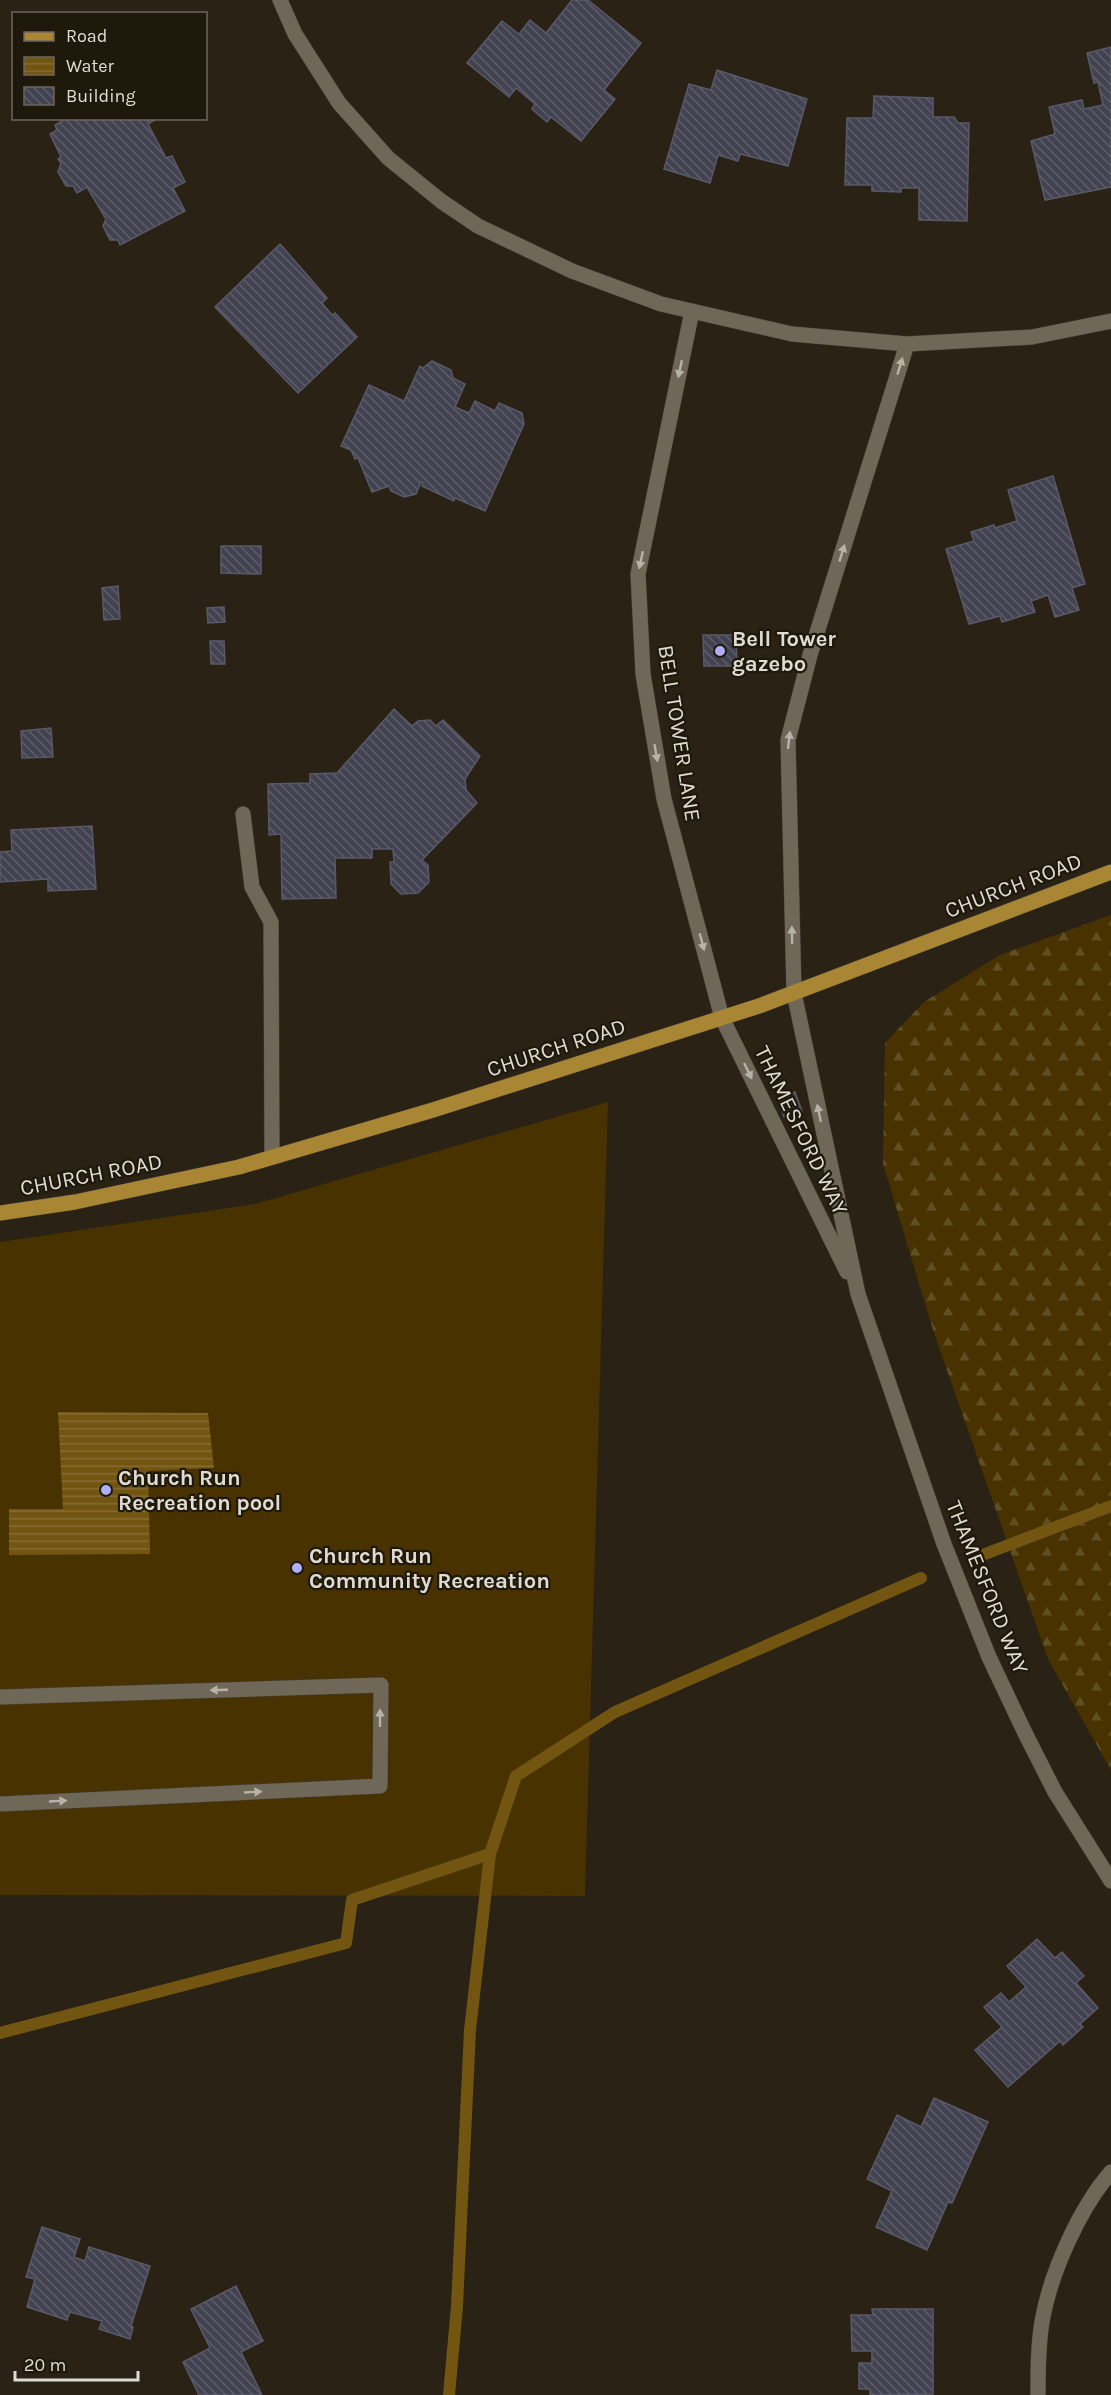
<svg xmlns="http://www.w3.org/2000/svg" width="1111" height="2395" viewBox="0 0 1111 2395" font-family="Karla,sans-serif">
  <style>
    .forest { fill: url(#forest-firs) }
    .pitch { fill: #473200 }
    .water { fill: url(#water-rules) }
    .lines { fill: none; stroke-linecap: round; stroke-linejoin: round }
    .stream { stroke: #725511; stroke-width: 12 }
    .building { fill: url(#building-back-hatch); stroke: #595969; stroke-width: 1.5 }
    .minor-casing { stroke: #433d34; stroke-width: 16 }
    .major-casing { stroke: #433d34; stroke-width: 16 }
    .minor { stroke: #6f6758; stroke-width: 15 }
    .major { stroke: #a98634; stroke-width: 15 }
    .oneway { fill: #b8b3a8 }
    .poi-dot { fill: #afaefa; stroke: #1f190c; stroke-width: 2 }
    .labels { text-anchor: middle; stroke-width: 4.5; stroke-linejoin: round; paint-order: stroke }
    .poi-label { font-size: 22px; font-weight: bold; fill: #e0dcd3; stroke: #1f190c; text-anchor: start }
    .street-label { font-size: 22px; fill: #e0dcd3; stroke: #1f190c }
  </style>
  <defs>
    <pattern id="forest-firs" width="22" height="20" patternUnits="userSpaceOnUse" patternTransform="scale(1.5)"><rect width="22" height="20" fill="#473200"/><path d="M5 1l3.5 6h-7zM16 11l3.5 6h-7z" fill="#614f24"/></pattern>
    <pattern id="water-rules" width="6" height="5" patternUnits="userSpaceOnUse" patternTransform="scale(1.5)"><rect width="6" height="5" fill="#725511"/><path d="M0 2.5h6" fill="none" stroke="#866d33"/></pattern>
    <pattern id="building-back-hatch" width="6" height="6" patternUnits="userSpaceOnUse" patternTransform="scale(1.5)"><rect width="6" height="6" fill="#424251"/><path d="M-1 5l2 2M0 0l6 6M5-1l2 2" fill="none" stroke="#5d5d69"/></pattern>
  </defs>
  <rect width="100%" height="100%" fill="#292215"/>
  <!-- forest -->
  <path class="forest" d="M1111 915V1770L1048 1659 934 1333 883 1164 885 1043 924 1002 1000 955Z"/>
  <!-- pitch -->
  <path class="pitch" d="M608 1102 585 1896 0 1895V1242L255 1204Z"/>
  <!-- water -->
  <path class="water" d="M58 1412 208 1413 214 1468 148 1471 150 1554 9 1555V1509H63Z"/>
  <g class="lines">
    <!-- stream -->
    <g class="stream">
      <path d="M985 1554 1111 1506"/>
      <path d="M0 2033 346 1943 352 1900 490 1854"/>
      <path d="M449 2395 457 2306 470 2030 490 1854 516 1776 615 1712 921 1578"/>
    </g>
  </g>
  <!-- building -->
  <g class="building">
    <path d="M572 0H588L641 43 604 90 615 99 581 141 551 117 547 122 532 109 535 104 516 88 509 97 467 63 502 21 519 34 530 20 546 33Z"/>
    <path d="M1111 47V187L1045 200 1031 141 1055 134 1049 107 1082 100 1084 109 1103 105 1098 82 1094 83 1087 53Z"/>
    <path d="M717 70 807 99 788 166 740 154 738 161 718 155 710 183 664 169 689 84 711 90Z"/>
    <path d="M874 96 933 98V117H954L958 123H969L967 221 919 220V188H901V192L872 191V185H845L847 118H873Z"/>
    <path d="M67 118H158L148 124 166 158 172 156 185 182 173 188 185 211 120 245 118 240H110L103 226 106 219 87 187 77 193 73 186H66L58 172 61 163 58 159 61 157 50 134 57 130 55 125Z"/>
    <path d="M280 244 327 298 322 303 332 315 335 313 357 337 298 393 215 307Z"/>
    <path d="M432 361 451 370 453 378 465 384 455 407 469 413 475 401 495 411 499 403 522 413 524 424 485 511 455 498 454 501 422 486 423 483 421 482 416 494 404 497 391 491 389 486 372 492 358 458 355 459 351 450 341 446 369 385 404 401 420 366 423 368Z"/>
    <path d="M1053 476 1085 584 1072 588 1079 610 1055 617 1048 595 1031 601 1035 612 1002 622 1000 616 969 624 946 549 974 541 971 532 994 525 995 528 1017 521 1008 490Z"/>
    <path d="M221 546H261V574L221 573Z"/>
    <path d="M118 586 120 619 104 620 102 588Z"/>
    <path d="M224 607 225 622 208 623 207 608Z"/>
    <path d="M703 635H736L737 666H704Z"/>
    <path d="M210 641H224L225 664H211Z"/>
    <path d="M394 709 412 726 418 721 430 720 436 726 443 720 480 756 465 779 466 790 477 803 422 860 428 865 429 882 418 893 401 894 391 884 390 862H394L393 849H372V858H335L336 898 282 899 281 834 269 835 268 784 310 783V774L337 773Z"/>
    <path d="M51 728 53 757 22 758 21 731Z"/>
    <path d="M92 826 96 889 48 891V879L0 882V852L12 851 11 830Z"/>
    <path d="M795 1092 802 1111 784 1117 778 1099Z"/>
    <path d="M1037 1939 1055 1958 1062 1952 1084 1976 1076 1983 1098 2008 1080 2024 1083 2027 1063 2045 1060 2041 1008 2087 975 2050 1002 2027 984 2007 1001 1993 1009 2002 1026 1987 1007 1966Z"/>
    <path d="M934 2098 988 2122 952 2203 948 2202 927 2250 876 2227 892 2191 867 2179 897 2115 921 2127Z"/>
    <path d="M42 2227 80 2239 74 2257 85 2261 89 2247 150 2266 131 2326 133 2327 130 2339 99 2329 102 2321 70 2312 67 2320 27 2307 35 2279 26 2277Z"/>
    <path d="M236 2286 263 2341 241 2352 262 2395H199L183 2362 210 2348 191 2309Z"/>
    <path d="M872 2309H933V2394L870 2395V2389H859V2363H872V2351H852L851 2315H873Z"/>
  </g>
  <g class="lines">
    <defs>
      <g id="minor">
        <path d="M280 0 295 34 339 103 388 158 441 201 478 226 572 271 661 304 792 334 907 344 1032 337 1111 321"/>
        <path d="M692 311 638 574 643 674 664 799 722 1018 847 1272"/>
        <path d="M907 344 810 655 788 740 794 993 858 1294 944 1544 989 1657 1025 1733 1055 1792 1111 1881"/>
        <path d="M243 814 252 887 271 922 272 1157"/>
        <path d="M0 1697 381 1685 380 1786 0 1804"/>
        <path d="M1038 2395C1038 2370 1038 2346 1042 2322 1050 2274 1079 2209 1111 2172"/>
      </g>
      <path id="major" d="M0 1213 75 1202 239 1167 433 1110 759 1006 1111 872"/>
    </defs>
    <!-- minor casing -->
    <use href="#minor" class="minor-casing"/>
    <!-- major casing -->
    <use href="#major" class="major-casing"/>
    <!-- minor -->
    <use href="#minor" class="minor"/>
    <!-- major -->
    <use href="#major" class="major"/>
  </g>
  <!-- one-way arrows -->
  <defs><path id="oneway-solid" d="M-6-.8H1V-3.2L6.5 0L1 3.2V.8H-6Z" transform="scale(1.5)"/></defs>
  <g class="oneway">
    <use href="#oneway-solid" transform="translate(900 366) rotate(-73)"/>
    <use href="#oneway-solid" transform="translate(680 369) rotate(102)"/>
    <use href="#oneway-solid" transform="translate(842 553) rotate(-73)"/>
    <use href="#oneway-solid" transform="translate(641 560) rotate(102)"/>
    <use href="#oneway-solid" transform="translate(789 740) rotate(-83)"/>
    <use href="#oneway-solid" transform="translate(656 753) rotate(80)"/>
    <use href="#oneway-solid" transform="translate(792 935) rotate(-91)"/>
    <use href="#oneway-solid" transform="translate(702 942) rotate(75)"/>
    <use href="#oneway-solid" transform="translate(748 1071) rotate(64)"/>
    <use href="#oneway-solid" transform="translate(819 1113) rotate(-102)"/>
    <use href="#oneway-solid" transform="translate(219 1690) rotate(178)"/>
    <use href="#oneway-solid" transform="translate(380 1718) rotate(-90)"/>
    <use href="#oneway-solid" transform="translate(253 1792) rotate(-3)"/>
    <use href="#oneway-solid" transform="translate(58 1801) rotate(-3)"/>
  </g>
  <!-- markers -->
  <g class="poi-dot">
    <circle cx="720" cy="651" r="6"/>
    <circle cx="106" cy="1490" r="6"/>
    <circle cx="297" cy="1568" r="6"/>
  </g>
  <g class="labels">
    <!-- poi labels -->
    <g class="poi-label">
      <text x="732" y="646">Bell Tower<tspan x="732" dy="25">gazebo</tspan></text>
      <text x="118" y="1485">Church Run<tspan x="118" dy="25">Recreation pool</tspan></text>
      <text x="309" y="1563">Church Run<tspan x="309" dy="25">Community Recreation</tspan></text>
    </g>
    <!-- street labels -->
    <g class="street-label">
      <text transform="translate(680 733) rotate(81)" y="8">BELL TOWER LANE</text>
      <text transform="translate(1013 885) rotate(-21)" y="8">CHURCH ROAD</text>
      <text transform="translate(556 1047) rotate(-18)" y="8">CHURCH ROAD</text>
      <text transform="translate(802 1130) rotate(64)" y="8">THAMESFORD WAY</text>
      <text transform="translate(91 1174) rotate(-11)" y="8">CHURCH ROAD</text>
      <text transform="translate(988 1587) rotate(68)" y="8">THAMESFORD WAY</text>
    </g>
  </g>
  <!-- legend -->
  <rect x="12" y="12" width="195" height="108" fill="#1f190c" stroke="#6c675c" stroke-width="1.5"/>
  <rect x="24" y="32" width="30" height="9" fill="#a98634" stroke="#6c675c" stroke-width="1.5"/>
  <text x="66" y="42" font-size="18" fill="#e0dcd3">Road</text>
  <rect x="24" y="57" width="30" height="18" fill="url(#water-rules)" stroke="#6c675c" stroke-width="1.5"/>
  <text x="66" y="72" font-size="18" fill="#e0dcd3">Water</text>
  <rect x="24" y="87" width="30" height="18" fill="url(#building-back-hatch)" stroke="#6c675c" stroke-width="1.5"/>
  <text x="66" y="102" font-size="18" fill="#e0dcd3">Building</text>
  <!-- scale -->
  <path d="M15 2371v9h123v-9" fill="none" stroke="#e0dcd3" stroke-width="3"/>
  <text x="24" y="2371" font-size="18" fill="#e0dcd3" stroke="#1f190c" stroke-width="4.5" paint-order="stroke">20 m</text>
</svg>
